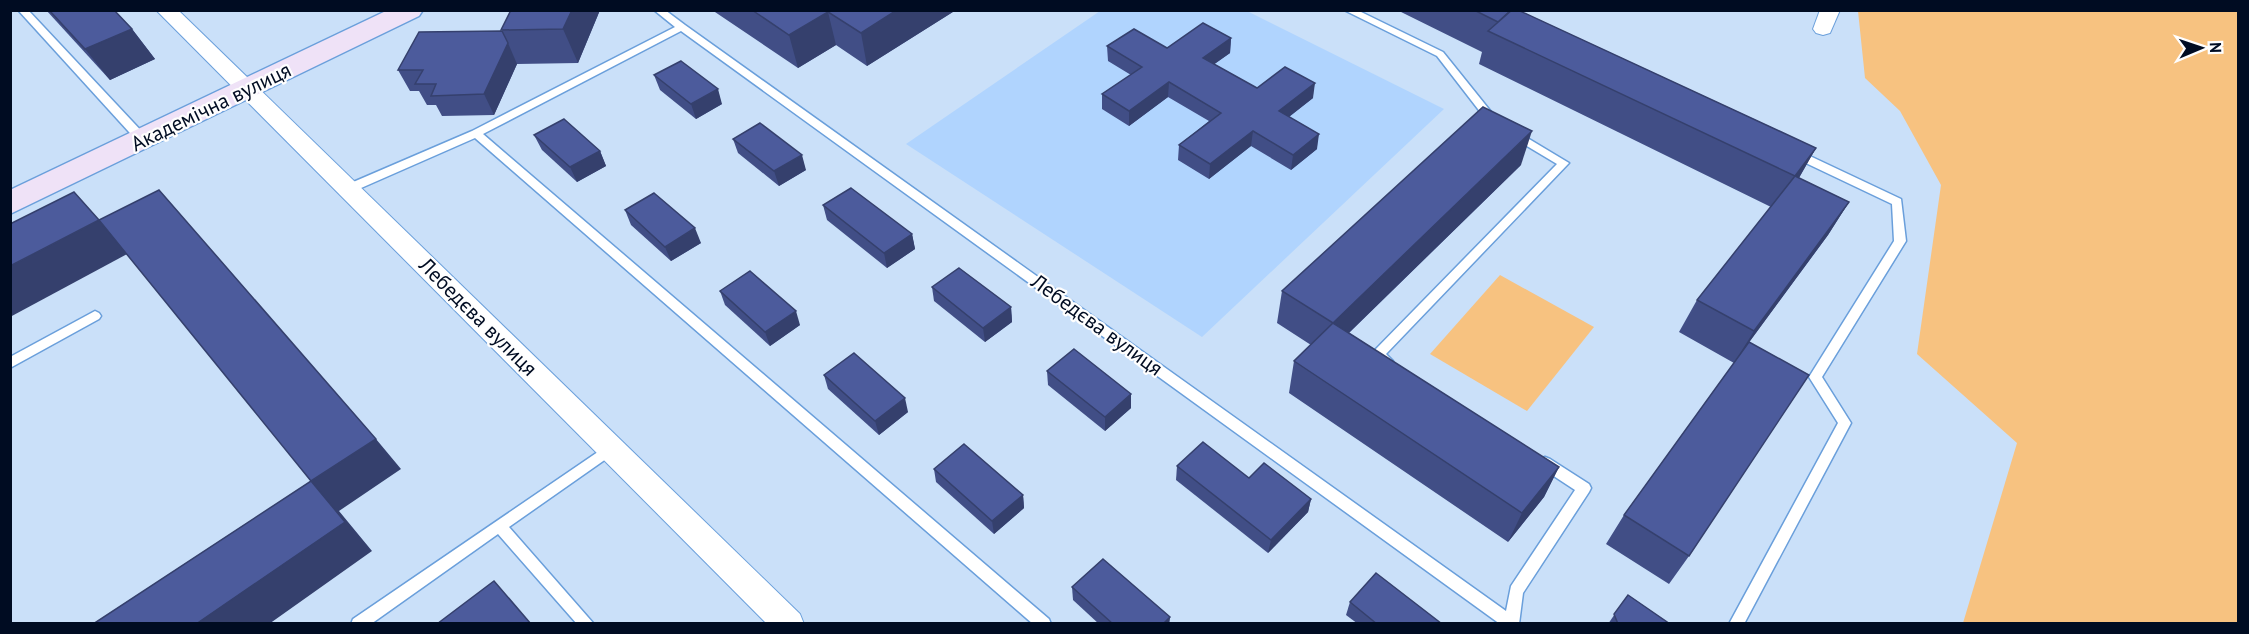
<svg xmlns="http://www.w3.org/2000/svg" width="2249" height="634" viewBox="0 0 2249 634" font-family="'PT Sans',sans-serif">
  <style>
    .built { fill: #b0d4fe }
    .green { fill: #f7c280 }
    .lines { fill: none; stroke-linecap: round; stroke-linejoin: round }
    .service-casing { stroke: #6a9fdb; stroke-width: 3 }
    .minor-casing { stroke: #6a9fdb; stroke-width: 2 }
    .secondary-casing { stroke: #6a9fdb; stroke-width: 3 }
    .service { fill: #fff; fill-rule: evenodd }
    .minor { fill: #fff; fill-rule: evenodd }
    .secondary { fill: #efe2f7; fill-rule: evenodd }
    .wall { fill: #414e86 }
    .shaded-wall { fill: #35406d }
    .building { fill: #4c5b9c; stroke: #35406d; stroke-width: 1.5 }
    .labels { text-anchor: middle; stroke-width: 4.5; stroke-linejoin: round; paint-order: stroke }
    .street-label { font-size: 21px; fill: #000c22; stroke: #fefefe }
  </style>
  <rect width="100%" height="100%" fill="#cae0f9"/>
  <!-- built -->
  <path class="built" d="M1100 11H1247L1444 109 1202 337 906 144Z"/>
  <!-- green -->
  <g class="green">
    <path d="M1858 11H2238V623H1963L2017 443 1917 354 1941 185 1900 111 1865 78Z"/>
    <path d="M1500 275 1594 327 1527 411 1430 354Z"/>
  </g>
  <g class="lines">
    <defs>
      <g id="service">
        <path d="M18 10H28L147 137 148 140 147 143H139Z"/>
        <path d="M654 10H665L685 25 1506 611 1511 586 1575 490 1540 467 1538 463 1540 459 1545 457 1550 459 1589 484 1591 488 1589 492 1523 593 1519 624H1500L681 31 483 134 1049 619 1051 624H1033L475 138 352 192H344L343 189 344 186 472 131 675 27Z"/>
        <path d="M1344 10H1357L1443 52 1496 118 1497 120 1496 122H1488L1437 56Z"/>
        <path d="M1514 130 1569 163 1386 354 1393 361 1391 364C1384 367 1374 362 1371 355L1373 352 1557 164 1510 136 1509 134 1510 132Z"/>
        <path d="M1795 149 1901 199 1906 241 1822 377 1851 423 1744 624H1729L1838 423 1809 377 1894 241 1892 204 1791 156 1790 153Z"/>
        <path d="M95 311 99 313 101 316 99 319 10 368V357Z"/>
        <path d="M611 443 616 444 618 448 616 452 509 527 594 624H577L498 534 371 624H351L353 619Z"/>
      </g>
      <g id="minor">
        <path d="M156 10H178L800 614 804 624H767Z"/>
        <path d="M1820 10H1840L1830 33 1823 35 1816 33 1813 29Z"/>
      </g>
      <path id="secondary" d="M388 10H423L419 16 10 214V190Z"/>
    </defs>
    <!-- service casing -->
    <use href="#service" class="service-casing"/>
    <!-- minor casing -->
    <use href="#minor" class="minor-casing"/>
    <!-- secondary casing -->
    <use href="#secondary" class="secondary-casing"/>
    <!-- service -->
    <use href="#service" class="service"/>
    <!-- minor -->
    <use href="#minor" class="minor"/>
    <!-- secondary -->
    <use href="#secondary" class="secondary"/>
  </g>
  <!-- wall -->
  <g class="wall">
    <path d="M46 10H114L132 29 155 59 110 80Z"/>
    <path d="M511 10H600L578 63 517 64 494 115 442 116 436 105H427L419 91H410L398 70 502 31Z"/>
    <path d="M712 10H826L828 12 831 10H956L867 66 836 45 798 68Z"/>
    <path d="M1397 10H1521L1520 11 1816 148 1799 178 1849 202 1828 235 1749 342 1689 556 1669 584 1606 544 1624 515 1734 363 1679 332 1697 300 1771 207 1479 64 1482 52Z"/>
    <path d="M1231 38 1230 53 1214 64 1257 88 1313 98 1289 117 1317 149 1291 170 1251 146 1209 179 1178 160 1179 145 1209 121 1168 97 1129 126 1102 109V94L1131 75 1108 61 1107 46 1167 48Z"/>
    <path d="M654 75 722 104 696 119 660 90Z"/>
    <path d="M534 135 600 151 606 166 577 182 542 150Z"/>
    <path d="M733 139 806 170 779 186 738 153Z"/>
    <path d="M1521 165 1349 333 1559 467 1544 497 1508 542 1289 393 1294 361 1311 345 1277 323 1282 291Z"/>
    <path d="M823 205 912 234 915 249 887 268 827 220Z"/>
    <path d="M625 210 701 243 671 261 631 225Z"/>
    <path d="M932 287 1011 307 1012 322 985 342 934 301Z"/>
    <path d="M720 291 800 325 770 346 725 305Z"/>
    <path d="M1047 371 1131 394V408L1105 431 1048 385Z"/>
    <path d="M824 375 908 412 879 435 828 389Z"/>
    <path d="M1177 466 1249 478 1311 499 1308 512 1268 553 1176 480Z"/>
    <path d="M934 469 1023 495 1024 508 994 534 936 482Z"/>
    <path d="M1072 587 1170 617 1169 624H1099L1073 600Z"/>
    <path d="M1628 595 1670 624H1608Z"/>
    <path d="M1350 602 1442 624H1358L1346 615Z"/>
  </g>
  <!-- shaded-wall -->
  <g class="shaded-wall">
    <path d="M572 10H600L578 63 563 29Z"/>
    <path d="M897 10H956L867 66 861 33Z"/>
    <path d="M828 12 836 45 798 68 789 35Z"/>
    <path d="M132 29 155 59 110 80 85 49Z"/>
    <path d="M1231 38 1230 53 1202 73 1203 58Z"/>
    <path d="M508 43 517 64 494 115 484 94Z"/>
    <path d="M1169 82 1168 97 1129 126V111Z"/>
    <path d="M1315 83 1313 98 1277 126 1279 111Z"/>
    <path d="M718 89 722 104 696 119 691 104Z"/>
    <path d="M1253 131 1251 146 1209 179 1210 164Z"/>
    <path d="M1532 131 1521 165 1326 355 1333 323Z"/>
    <path d="M1319 134 1317 149 1291 170 1293 155Z"/>
    <path d="M1816 148 1797 181 1795 176Z"/>
    <path d="M600 151 606 166 577 182 570 167Z"/>
    <path d="M802 155 806 170 779 186 774 171Z"/>
    <path d="M1849 202 1828 235 1734 363 1754 331Z"/>
    <path d="M99 220 129 253 10 317V266Z"/>
    <path d="M695 228 701 243 671 261 665 247Z"/>
    <path d="M912 234 915 249 887 268 884 253Z"/>
    <path d="M1011 307 1012 322 985 342 983 328Z"/>
    <path d="M796 311 800 325 770 346 765 332Z"/>
    <path d="M1131 394V408L1105 431V417Z"/>
    <path d="M905 398 908 412 879 435 875 421Z"/>
    <path d="M376 439 401 469 339 511 372 551 269 624H196L311 481Z"/>
    <path d="M1559 467 1544 497 1508 542 1522 513Z"/>
    <path d="M1023 495 1024 508 994 534 992 521Z"/>
    <path d="M1311 499 1308 512 1268 553 1271 540Z"/>
    <path d="M1170 617 1169 624H1163Z"/>
  </g>
  <!-- building -->
  <g class="building">
    <path d="M49 10H114L132 29 85 49Z"/>
    <path d="M511 10H572L563 29 501 30Z"/>
    <path d="M752 10H826L828 12 789 35Z"/>
    <path d="M831 10H897L861 33 828 12Z"/>
    <path d="M1474 10H1511L1498 22Z"/>
    <path d="M1512 10H1518L1816 148 1795 176 1488 31Z"/>
    <path d="M1203 23 1231 38 1203 58 1257 88 1285 67 1315 83 1279 111 1319 134 1293 155 1253 131 1210 164 1179 145 1221 113 1169 82 1129 111 1102 94 1142 67 1107 46 1134 29 1167 48Z"/>
    <path d="M502 31 508 43 484 94 431 96 436 84H415L423 70H398L419 32Z"/>
    <path d="M681 61 718 89 691 104 654 75Z"/>
    <path d="M1483 107 1532 131 1333 323 1282 291Z"/>
    <path d="M564 119 600 151 570 167 534 135Z"/>
    <path d="M760 123 802 155 774 171 733 139Z"/>
    <path d="M1795 176 1849 202 1754 331 1697 300Z"/>
    <path d="M851 188 912 234 884 253 823 205Z"/>
    <path d="M159 190 376 439 311 481 99 220Z"/>
    <path d="M74 192 99 220 10 266V224Z"/>
    <path d="M654 193 695 228 665 247 625 210Z"/>
    <path d="M959 268 1011 307 983 328 932 287Z"/>
    <path d="M750 271 796 311 765 332 720 291Z"/>
    <path d="M1333 323 1559 467 1522 513 1294 361Z"/>
    <path d="M1749 342 1809 375 1689 556 1624 515Z"/>
    <path d="M1074 349 1131 394 1105 417 1047 371Z"/>
    <path d="M854 353 905 398 875 421 824 375Z"/>
    <path d="M1203 442 1249 478 1264 463 1311 499 1271 540 1177 466Z"/>
    <path d="M964 444 1023 495 992 521 934 469Z"/>
    <path d="M311 481 345 522 196 624H93Z"/>
    <path d="M1103 559 1170 617 1163 624H1113L1072 587Z"/>
    <path d="M1376 573 1442 624H1377L1350 602Z"/>
    <path d="M494 581 531 624H437Z"/>
    <path d="M1628 595 1670 624H1618L1614 614Z"/>
  </g>
  <g class="labels">
    <!-- street labels -->
    <g class="street-label">
      <text transform="translate(211 107) rotate(-26)" y="7">Академічна вулиця</text>
      <text transform="translate(478 317) rotate(45)" y="7">Лебедєва вулиця</text>
      <text transform="translate(1097 325) rotate(36)" y="7">Лебедєва вулиця</text>
    </g>
  </g>
  <!-- border -->
  <rect width="2249" height="634" fill="none" stroke="#000c22" stroke-width="24"/>
  <!-- north arrow -->
  <g transform="translate(2201 48) rotate(88)" stroke="#fefefe" stroke-width="4.5" paint-order="stroke">
  <path d="M0-4.5L10 22L0 15L-10 22Z" fill="#000c22"/>
  <text y="-9" font-size="16" font-weight="bold" text-anchor="middle" fill="#000c22">N</text>
  </g>
</svg>
